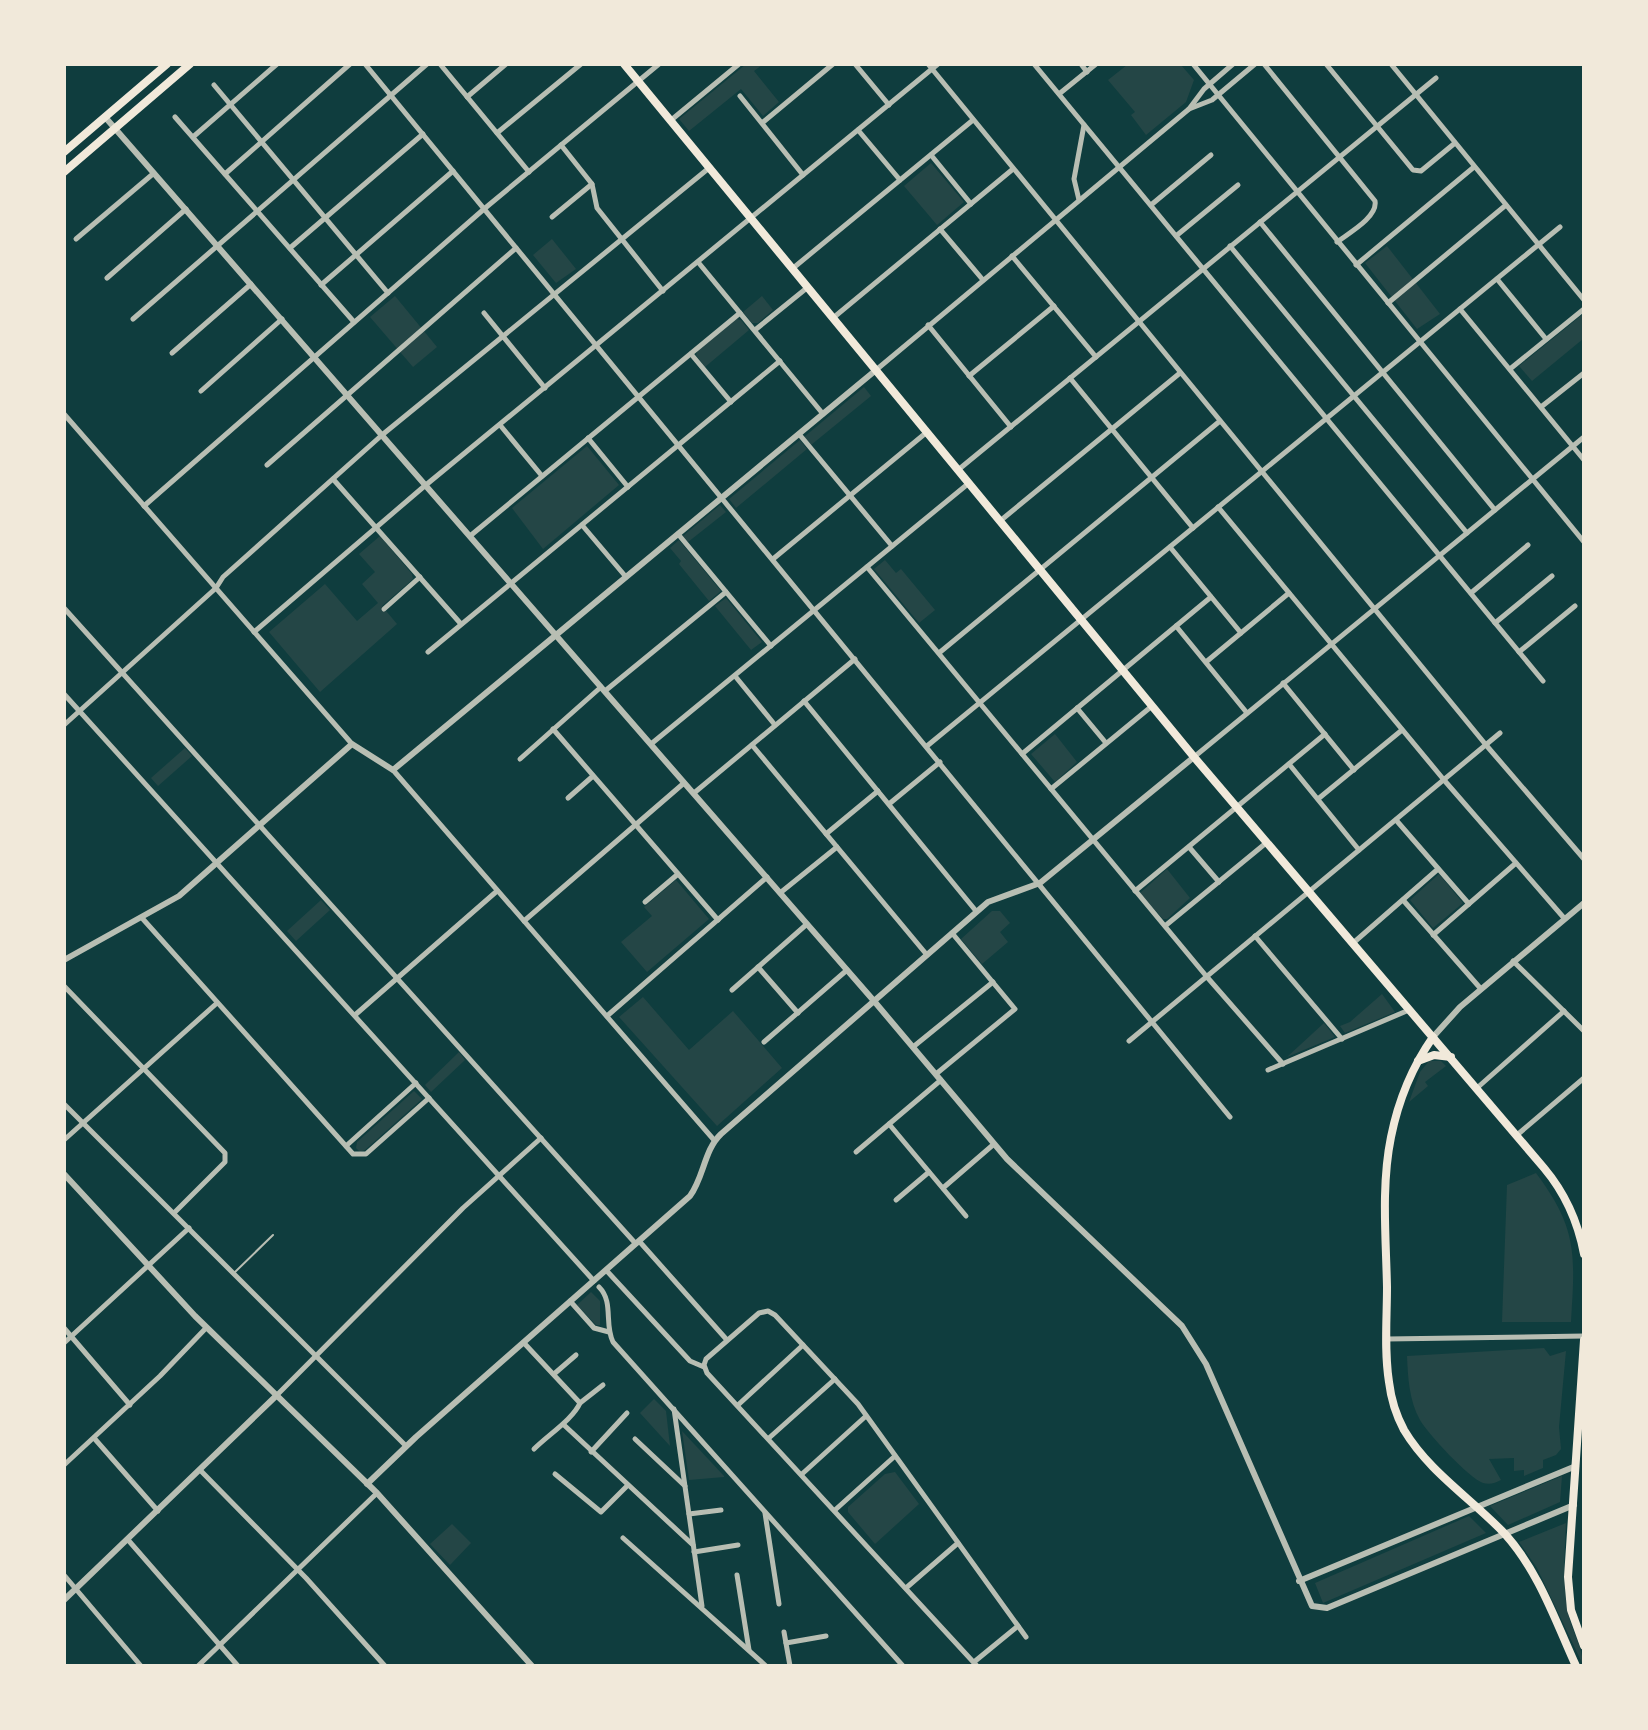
<svg xmlns="http://www.w3.org/2000/svg" width="1648" height="1730" viewBox="0 0 1648 1730" font-family="'Titillium Web',sans-serif">
  <style>
    .green { fill: #244646 }
    .lines { fill: none; stroke-linecap: round; stroke-linejoin: round }
    .service { stroke: #b8beb3; stroke-width: 2 }
    .minor { stroke: #b8beb3; stroke-width: 5 }
    .tertiary { stroke: #b8beb3; stroke-width: 6 }
    .secondary { stroke: #f1e9da; stroke-width: 8 }
  </style>
  <rect width="100%" height="100%" fill="#0f3d3e"/>
  <!-- green -->
  <g class="green">
    <path d="M745 65H762L754 71 779 102 763 116 741 89 689 131 679 119Z"/>
    <path d="M1127 65H1181L1194 80 1186 102 1146 135 1131 115 1135 112 1108 80Z"/>
    <path d="M931 163 964 202 937 225 904 186Z"/>
    <path d="M552 239 576 269 556 283 533 255Z"/>
    <path d="M1387 246 1440 314 1417 329 1365 263Z"/>
    <path d="M395 296 437 347 413 367 370 317Z"/>
    <path d="M762 296 773 310 758 323H752L743 312Z"/>
    <path d="M1583 314V339L1532 381 1519 366Z"/>
    <path d="M736 319 741 320 749 330 705 367 696 355 697 351Z"/>
    <path d="M864 387 871 396 811 445 804 437Z"/>
    <path d="M800 440 807 449 736 508 729 499Z"/>
    <path d="M587 446 619 485 543 549 512 508Z"/>
    <path d="M720 505 726 512 688 542 683 536Z"/>
    <path d="M380 536 412 574 413 579 382 606 397 624 320 692 269 632 325 584 357 621 378 603 362 584 375 572 359 554Z"/>
    <path d="M679 540 721 591 709 601 679 564 681 561 670 548Z"/>
    <path d="M885 560 896 573 901 569 935 610 919 623 874 569Z"/>
    <path d="M726 598 762 642 751 650 715 606Z"/>
    <path d="M1055 734 1077 762 1055 782 1031 754Z"/>
    <path d="M185 748 192 756 158 786 151 778Z"/>
    <path d="M1167 869 1190 898 1167 919H1163L1140 893Z"/>
    <path d="M1439 874 1463 903 1433 928 1410 900Z"/>
    <path d="M676 880 709 919 647 972 621 942 652 916 644 907Z"/>
    <path d="M321 900 330 910 296 941 287 931Z"/>
    <path d="M992 911H1000L1010 923 1000 932 1008 942 982 964 961 939Z"/>
    <path d="M1382 994 1395 1012 1345 1033 1340 1026 1350 1022Z"/>
    <path d="M643 997 689 1050 733 1011 782 1068 717 1126 619 1017Z"/>
    <path d="M1324 1023 1335 1037 1287 1057Z"/>
    <path d="M459 1052 465 1060 431 1092 425 1085Z"/>
    <path d="M1429 1061H1441L1446 1066 1425 1082 1428 1086 1409 1102 1420 1072Z"/>
    <path d="M414 1091 422 1099 365 1150 360 1152 356 1148 357 1142Z"/>
    <path d="M1536 1173C1578 1229 1575 1255 1571 1322H1502L1507 1185Z"/>
    <path d="M591 1292 600 1301V1325H596L577 1305Z"/>
    <path d="M1544 1348 1550 1356 1566 1351 1559 1427 1561 1449 1556 1455 1543 1460V1468L1524 1476V1470L1514 1471V1458L1489 1459 1501 1480C1495 1483 1490 1485 1483 1483 1469 1478 1428 1434 1420 1420 1409 1400 1408 1378 1407 1356Z"/>
    <path d="M654 1399 666 1411 670 1446 640 1413Z"/>
    <path d="M682 1431 724 1476V1477L689 1480Z"/>
    <path d="M895 1472 919 1504 875 1544 848 1512V1507L885 1474Z"/>
    <path d="M1562 1476 1560 1502 1508 1525 1490 1506Z"/>
    <path d="M1469 1516 1486 1533 1323 1603 1315 1583Z"/>
    <path d="M1566 1523C1565 1552 1562 1583 1568 1612 1571 1630 1583 1647 1583 1665L1537 1568 1519 1542Z"/>
    <path d="M452 1524 471 1543 450 1565 430 1544Z"/>
  </g>
  <g class="lines">
    <!-- service -->
    <path class="service" d="M234 1273 273 1235"/>
    <!-- minor -->
    <g class="minor">
      <path d="M365 64 1230 1117"/>
      <path d="M440 64 529 172"/>
      <path d="M855 64 889 105"/>
      <path d="M928 64 1486 745 1584 859"/>
      <path d="M1034 64 1543 681"/>
      <path d="M1081 64 1087 72"/>
      <path d="M1193 64 1584 542"/>
      <path d="M1264 64 1375 201C1378 217 1349 233 1337 242"/>
      <path d="M1326 64 1413 170 1421 171 1455 143"/>
      <path d="M1391 64 1584 300"/>
      <path d="M214 85 388 293"/>
      <path d="M1059 94 1096 64"/>
      <path d="M740 96 803 175"/>
      <path d="M467 97 506 64"/>
      <path d="M1189 109 1212 100 1255 64"/>
      <path d="M175 117 354 322"/>
      <path d="M670 121 739 64"/>
      <path d="M762 123 833 64"/>
      <path d="M858 130 900 180"/>
      <path d="M497 133 581 64"/>
      <path d="M193 137 277 64"/>
      <path d="M561 145 592 184 597 208 663 291"/>
      <path d="M931 155 971 204"/>
      <path d="M225 174 350 64"/>
      <path d="M1079 200 1074 179 1084 125"/>
      <path d="M1151 205 1211 155"/>
      <path d="M552 217 592 184"/>
      <path d="M1260 222 1495 510"/>
      <path d="M940 229 983 280"/>
      <path d="M1176 236 1238 185"/>
      <path d="M76 239 154 173"/>
      <path d="M1230 246 1467 533"/>
      <path d="M290 248 423 134"/>
      <path d="M1012 256 1096 357"/>
      <path d="M698 262 823 414"/>
      <path d="M1356 265 1474 167"/>
      <path d="M792 269 973 120"/>
      <path d="M107 278 186 209"/>
      <path d="M1497 279 1546 339"/>
      <path d="M321 285 453 171"/>
      <path d="M1388 303 1506 205"/>
      <path d="M1460 309 1584 460"/>
      <path d="M484 313 545 388"/>
      <path d="M833 318 1013 169"/>
      <path d="M133 319 427 64"/>
      <path d="M928 325 1011 427"/>
      <path d="M755 330 808 287"/>
      <path d="M172 353 251 284"/>
      <path d="M691 354 731 402"/>
      <path d="M1510 369 1584 309"/>
      <path d="M876 370 1189 109 1204 89 1233 64"/>
      <path d="M969 376 1054 306"/>
      <path d="M1070 378 1193 528"/>
      <path d="M201 391 282 319"/>
      <path d="M1541 407 1584 373"/>
      <path d="M64 414 352 744"/>
      <path d="M500 425 542 476"/>
      <path d="M799 434 892 546"/>
      <path d="M588 438 628 487"/>
      <path d="M267 465 516 248"/>
      <path d="M958 470 1436 78"/>
      <path d="M333 479 461 624"/>
      <path d="M144 506 484 209 659 64"/>
      <path d="M1218 507 1444 780 1564 918"/>
      <path d="M1000 521 1180 373"/>
      <path d="M582 525 626 577"/>
      <path d="M678 534 771 646"/>
      <path d="M470 536 740 313"/>
      <path d="M1170 547 1241 633"/>
      <path d="M773 559 927 432"/>
      <path d="M867 567 1207 977 1283 1064"/>
      <path d="M1471 593 1528 545"/>
      <path d="M64 608 636 1244"/>
      <path d="M384 609 420 577"/>
      <path d="M1495 623 1552 576"/>
      <path d="M1176 626 1247 713"/>
      <path d="M254 632 421 489 938 64"/>
      <path d="M428 652 780 361"/>
      <path d="M1519 652 1575 606"/>
      <path d="M939 653 1220 421"/>
      <path d="M1206 662 1289 593"/>
      <path d="M735 676 775 725"/>
      <path d="M1283 683 1354 770"/>
      <path d="M605 691 726 592"/>
      <path d="M64 694 594 1281"/>
      <path d="M804 701 976 911"/>
      <path d="M1077 708 1106 743"/>
      <path d="M64 725 216 588 223 577 382 435 709 168"/>
      <path d="M553 729 718 920"/>
      <path d="M651 744 969 483"/>
      <path d="M752 745 927 955"/>
      <path d="M927 746 1560 227"/>
      <path d="M1022 754 1211 597"/>
      <path d="M1194 757 1584 437"/>
      <path d="M520 759 601 687"/>
      <path d="M1289 764 1359 850"/>
      <path d="M393 770 714 1140"/>
      <path d="M1051 789 1152 706"/>
      <path d="M694 793 855 659"/>
      <path d="M568 798 593 776"/>
      <path d="M1318 799 1402 730"/>
      <path d="M889 804 940 762"/>
      <path d="M1396 820 1469 904"/>
      <path d="M826 834 878 791"/>
      <path d="M1189 847 1219 882"/>
      <path d="M1135 891 1325 734"/>
      <path d="M780 893 837 847"/>
      <path d="M1403 900 1481 989"/>
      <path d="M645 902 678 874"/>
      <path d="M142 918 353 1154H366L429 1098"/>
      <path d="M524 921 684 783"/>
      <path d="M1165 926 1266 843"/>
      <path d="M1433 935 1516 863"/>
      <path d="M1255 936 1342 1039"/>
      <path d="M1352 944 1438 869"/>
      <path d="M1513 961 1584 1031"/>
      <path d="M758 967 798 1013"/>
      <path d="M64 986 225 1153V1162L174 1213"/>
      <path d="M732 990 807 924"/>
      <path d="M355 1015 497 891"/>
      <path d="M607 1016 767 877"/>
      <path d="M1129 1041 1500 733"/>
      <path d="M764 1042 847 970"/>
      <path d="M913 1047 993 982"/>
      <path d="M1268 1070 1409 1010"/>
      <path d="M936 1074 1015 1009 952 933"/>
      <path d="M1477 1088 1564 1011"/>
      <path d="M64 1104 406 1446"/>
      <path d="M889 1124 966 1216"/>
      <path d="M1517 1135 1584 1078"/>
      <path d="M64 1140 217 1003"/>
      <path d="M346 1146 416 1083"/>
      <path d="M856 1152 941 1080"/>
      <path d="M943 1188 994 1144"/>
      <path d="M896 1200 929 1172"/>
      <path d="M639 1241 727 1340"/>
      <path d="M606 1270 690 1361 704 1367"/>
      <path d="M599 1287C614 1302 604 1324 613 1342L903 1666"/>
      <path d="M570 1301 594 1328 609 1332"/>
      <path d="M64 1328 130 1405"/>
      <path d="M1387 1339 1584 1336"/>
      <path d="M64 1343 189 1228"/>
      <path d="M524 1343 580 1403"/>
      <path d="M554 1374 576 1355"/>
      <path d="M276 1396 463 1208 541 1138"/>
      <path d="M580 1403 603 1385"/>
      <path d="M738 1405 803 1345"/>
      <path d="M674 1409 702 1606"/>
      <path d="M564 1425 693 1545"/>
      <path d="M94 1438 158 1511"/>
      <path d="M769 1438 835 1379"/>
      <path d="M635 1439 685 1486"/>
      <path d="M534 1449C548 1435 573 1419 580 1403"/>
      <path d="M591 1452 627 1413"/>
      <path d="M64 1465 160 1376 206 1328"/>
      <path d="M201 1471 306 1578 385 1666"/>
      <path d="M555 1474 601 1512 627 1486"/>
      <path d="M802 1474 866 1416"/>
      <path d="M835 1510 895 1456"/>
      <path d="M765 1513 779 1604"/>
      <path d="M689 1514 721 1510"/>
      <path d="M623 1538 766 1666"/>
      <path d="M129 1541 238 1666"/>
      <path d="M694 1552 738 1545"/>
      <path d="M64 1575 141 1666"/>
      <path d="M737 1575 749 1650"/>
      <path d="M906 1588 958 1543"/>
      <path d="M784 1632 790 1666"/>
      <path d="M786 1643 826 1636"/>
      <path d="M974 1662 1018 1626"/>
      <path d="M198 1666 377 1493"/>
      <path d="M977 1666 707 1373 704 1365 706 1359 759 1313 768 1311 775 1315 858 1404 1026 1637"/>
    </g>
    <!-- tertiary -->
    <g class="tertiary">
      <path d="M105 117 874 1001 1007 1159 1182 1326 1206 1364 1312 1606 1327 1608 1574 1505"/>
      <path d="M64 960 179 896 352 744 393 770 876 370"/>
      <path d="M1433 1037 1460 1007 1584 903"/>
      <path d="M64 1174 195 1316 377 1493 532 1666"/>
      <path d="M367 1484 416 1437 690 1196C704 1177 704 1150 721 1134L988 902 1040 883 1194 757"/>
      <path d="M1299 1581 1576 1466"/>
      <path d="M64 1600 276 1396"/>
    </g>
    <!-- secondary -->
    <g class="secondary">
      <path d="M624 64 1194 757 1544 1168C1565 1193 1578 1222 1584 1254"/>
      <path d="M64 152 167 64"/>
      <path d="M64 172 190 64"/>
      <path d="M1433 1037C1412 1067 1398 1102 1391 1137 1381 1186 1386 1238 1387 1287 1387 1318 1384 1351 1389 1382 1391 1399 1396 1415 1404 1430 1429 1472 1472 1499 1505 1534 1539 1572 1555 1620 1576 1666"/>
      <path d="M1418 1061 1434 1055 1451 1057"/>
      <path d="M1584 1340 1568 1577 1571 1610 1584 1646"/>
    </g>
  </g>
  <!-- border -->
  <rect width="1648" height="1730" fill="none" stroke="#f1e9da" stroke-width="132"/>
</svg>
